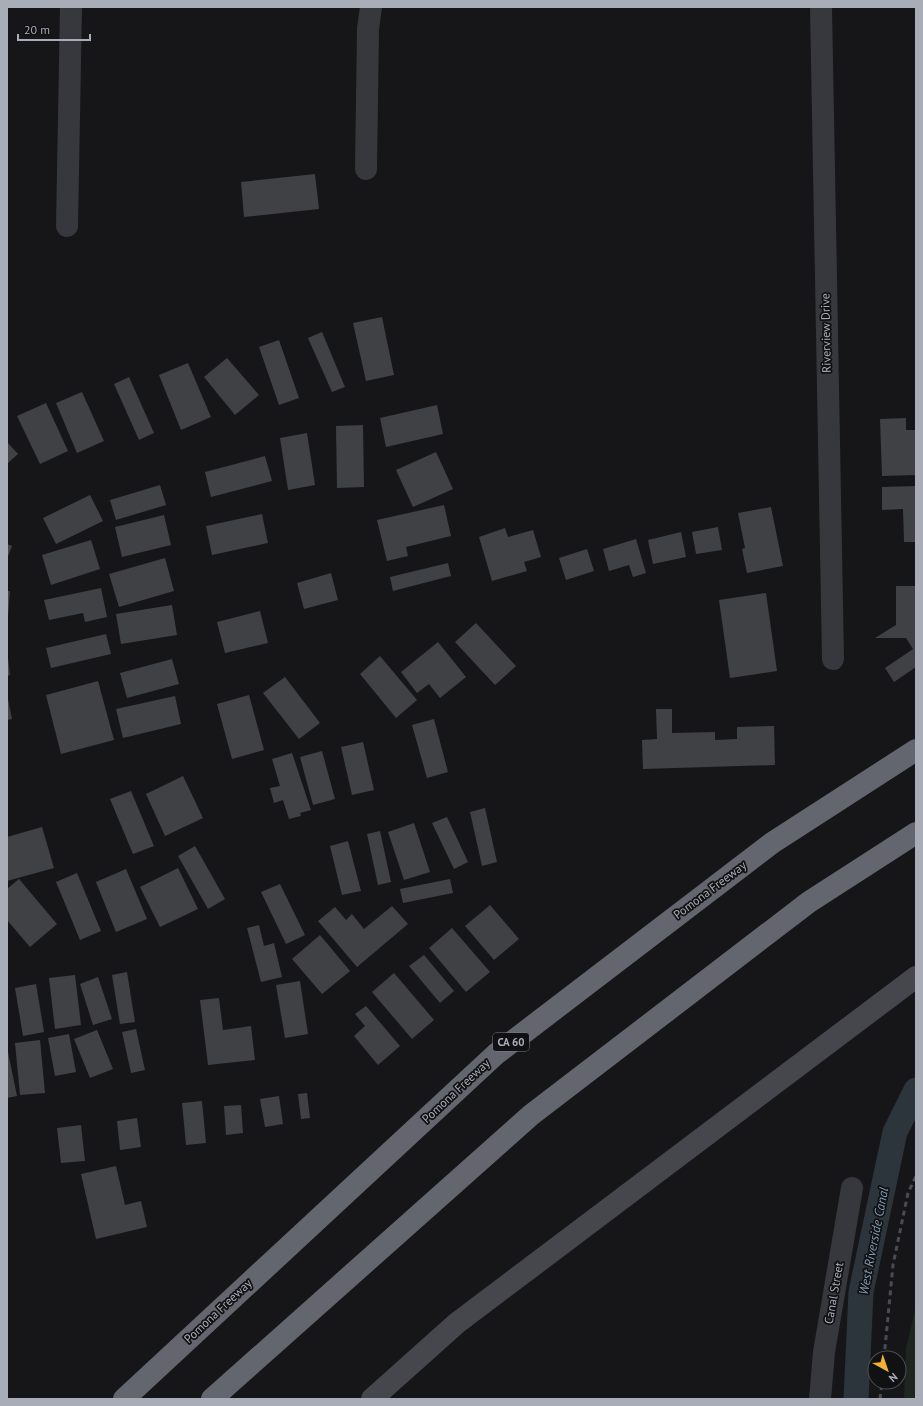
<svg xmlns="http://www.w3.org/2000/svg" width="923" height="1406" viewBox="0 0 923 1406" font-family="'PT Sans',sans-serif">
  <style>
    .green { fill: #1e261f }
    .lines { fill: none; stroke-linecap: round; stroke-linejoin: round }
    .canal { stroke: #2c353c; stroke-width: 25 }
    .building { fill: #404145 }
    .street { stroke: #37383d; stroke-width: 22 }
    .secondary { stroke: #45474d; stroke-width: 22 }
    .highway { stroke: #63666e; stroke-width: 22 }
    .rail { stroke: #4a4c52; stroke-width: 3; stroke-dasharray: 5 4; stroke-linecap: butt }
    .labels { text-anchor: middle; stroke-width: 3.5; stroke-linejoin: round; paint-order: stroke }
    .shield { fill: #111113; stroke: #7b7e86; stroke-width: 1 }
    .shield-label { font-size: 11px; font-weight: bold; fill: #a8adb8 }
    .street-label { font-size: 12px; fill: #a8adb8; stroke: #111113 }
    .water-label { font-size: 13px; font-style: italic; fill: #7f9bb3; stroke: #111113 }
  </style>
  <rect width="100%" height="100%" fill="#161618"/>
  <!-- green -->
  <path class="green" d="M916 1306V1399H904L906 1348Z"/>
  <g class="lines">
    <!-- canal -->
    <path class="canal" d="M856 1399 861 1292 895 1132 916 1090"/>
  </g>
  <!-- building -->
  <g class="building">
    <path d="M315 174 319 209 244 217 241 182Z"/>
    <path d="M382 317 394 375 366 381 353 323Z"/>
    <path d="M322 332 345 387 332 392 308 338Z"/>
    <path d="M279 340 299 398 279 405 259 347Z"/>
    <path d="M227 358 259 395 235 415 204 377Z"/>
    <path d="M188 363 211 417 181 430 159 375Z"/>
    <path d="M129 377 154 433 139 440 114 384Z"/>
    <path d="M82 392 104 441 77 453 56 403Z"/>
    <path d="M46 403 68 451 40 464 17 416Z"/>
    <path d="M437 405 443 434 386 447 380 418Z"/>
    <path d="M906 418V430H916V475L882 476 880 419Z"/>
    <path d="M363 425 364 487 337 488 336 426Z"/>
    <path d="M307 433 315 485 288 490 280 438Z"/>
    <path d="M7 442 18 454 7 464Z"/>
    <path d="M436 452 453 489 413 507 396 470Z"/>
    <path d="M265 456 272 481 211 497 205 472Z"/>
    <path d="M160 485 166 505 116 520 110 500Z"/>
    <path d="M916 486V542H904L903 509 882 510V487Z"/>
    <path d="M90 495 103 521 56 544 43 518Z"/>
    <path d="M444 505 451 536 406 547 408 556 387 561 377 520Z"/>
    <path d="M771 507 783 566 747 573 742 549 745 548 738 513Z"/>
    <path d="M262 514 268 543 212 555 206 526Z"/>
    <path d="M164 515 171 545 122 557 115 527Z"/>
    <path d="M718 527 722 550 696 554 692 532Z"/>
    <path d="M505 528 508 537 533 530 541 557 524 562 527 571 492 581 479 537Z"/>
    <path d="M681 532 686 557 653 564 648 540Z"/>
    <path d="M636 539 646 573 633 577 629 565 609 571 603 549Z"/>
    <path d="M91 540 100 569 51 585 42 555Z"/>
    <path d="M7 544 12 546 7 559Z"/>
    <path d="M587 549 594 571 566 580 559 558Z"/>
    <path d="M165 558 174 591 119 607 109 574Z"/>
    <path d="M448 563 451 576 393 591 390 577Z"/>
    <path d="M331 573 338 600 304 609 297 583Z"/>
    <path d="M896 586H916V667L894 682 885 668 913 649 906 638H875L896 625Z"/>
    <path d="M101 588 107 617 85 622 83 613 49 620 44 600Z"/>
    <path d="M7 591H10L8 617H7Z"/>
    <path d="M766 593 777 671 730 678 719 600Z"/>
    <path d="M172 605 177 635 121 644 116 614Z"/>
    <path d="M260 611 268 643 225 653 217 622Z"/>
    <path d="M476 623 516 666 495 685 455 642Z"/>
    <path d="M106 634 111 654 51 668 46 648Z"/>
    <path d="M438 642 466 677 440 698 429 684 417 693 401 672Z"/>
    <path d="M7 649 10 675 7 676Z"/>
    <path d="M380 656 417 700 396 718 360 674Z"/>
    <path d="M172 659 179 684 127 698 120 673Z"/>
    <path d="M285 677 320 723 299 739 263 693Z"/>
    <path d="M98 681 114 740 61 754 46 695Z"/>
    <path d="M7 694 12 719 7 720Z"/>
    <path d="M249 695 264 750 232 759 217 704Z"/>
    <path d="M175 696 181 724 123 738 116 709Z"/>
    <path d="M656 709H672V733L715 732V740L737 739V727L774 726 775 765 643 769 642 740 657 739Z"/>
    <path d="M434 719 448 772 427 778 412 725Z"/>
    <path d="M363 742 374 790 352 795 341 747Z"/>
    <path d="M322 751 335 799 313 805 300 757Z"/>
    <path d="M292 753 311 810 300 813 301 816 289 819 283 800 274 803 270 788 280 786 272 759Z"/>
    <path d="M183 776 203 818 165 836 146 794Z"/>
    <path d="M131 791 154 846 133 854 110 799Z"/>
    <path d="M485 808 497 862 482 866 470 812Z"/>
    <path d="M447 817 468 862 454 869 432 823Z"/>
    <path d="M414 823 430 872 404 880 388 832Z"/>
    <path d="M42 827 54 868 7 881V837Z"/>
    <path d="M380 831 391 882 378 885 367 834Z"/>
    <path d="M348 841 361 891 342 895 330 846Z"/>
    <path d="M195 846 225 899 208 909 178 856Z"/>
    <path d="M178 868 198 909 160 927 140 887Z"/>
    <path d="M126 869 147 919 116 932 96 882Z"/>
    <path d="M77 873 101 931 80 940 56 882Z"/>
    <path d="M19 879 57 924 30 947 7 920V889Z"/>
    <path d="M450 879 453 893 403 903 400 889Z"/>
    <path d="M280 884 305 935 286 944 261 892Z"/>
    <path d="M490 905 519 939 494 960 465 926Z"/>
    <path d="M392 906 408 924 357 967 318 921 335 907 346 920 352 914 364 929Z"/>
    <path d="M259 925 264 946 274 943 282 977 261 982 247 928Z"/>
    <path d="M452 928 490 972 466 992 429 948Z"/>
    <path d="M320 935 350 971 322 994 292 959Z"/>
    <path d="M424 955 454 991 440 1003 409 966Z"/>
    <path d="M127 972 135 1022 120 1024 112 975Z"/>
    <path d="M394 973 434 1020 412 1039 372 992Z"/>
    <path d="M75 975 81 1025 55 1029 49 978Z"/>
    <path d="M98 977 112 1019 93 1025 80 984Z"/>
    <path d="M300 981 308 1034 285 1038 276 985Z"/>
    <path d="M36 984 44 1032 23 1036 15 988Z"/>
    <path d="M219 998 223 1030 251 1026 255 1060 208 1065 200 1000Z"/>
    <path d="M366 1006 400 1046 378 1065 354 1036 365 1026 355 1014Z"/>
    <path d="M136 1029 145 1070 131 1073 122 1032Z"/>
    <path d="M97 1030 113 1069 90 1078 74 1039Z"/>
    <path d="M69 1034 76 1072 55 1076 48 1038Z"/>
    <path d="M40 1040 45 1093 20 1095 15 1043Z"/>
    <path d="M7 1047 17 1096 7 1098Z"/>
    <path d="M307 1093 310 1118 301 1119 298 1094Z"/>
    <path d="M279 1096 283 1124 265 1127 260 1099Z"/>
    <path d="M202 1101 206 1143 186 1145 182 1103Z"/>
    <path d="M241 1105 243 1133 226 1135 224 1106Z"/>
    <path d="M137 1118 141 1147 120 1150 117 1121Z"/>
    <path d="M81 1125 85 1161 61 1163 57 1128Z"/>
    <path d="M116 1166 125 1205 141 1201 147 1227 96 1239 81 1174Z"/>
  </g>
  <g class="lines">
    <!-- street -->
    <g class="street">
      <path d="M821 7 833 659"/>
      <path d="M366 169 368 29 371 7"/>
      <path d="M67 226 71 7"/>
      <path d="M820 1399 824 1352 852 1188"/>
    </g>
    <!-- secondary -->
    <path class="secondary" d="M372 1399 457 1323 916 977"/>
    <!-- highway -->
    <g class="highway">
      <path d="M124 1399 496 1054 772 843 916 750"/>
      <path d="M212 1399 531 1115 809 902 916 833"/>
    </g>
    <!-- rail -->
    <g class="rail">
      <path d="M884 1358 893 1265 908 1193 916 1176"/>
      <path d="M880 1399 882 1382"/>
    </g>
  </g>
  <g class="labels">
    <!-- shield labels -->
    <rect class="shield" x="493" y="1033" width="36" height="18" rx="3"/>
    <g class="shield-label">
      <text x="511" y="1046">CA 60</text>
    </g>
    <!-- street labels -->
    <g class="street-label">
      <text transform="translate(826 333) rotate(-91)" y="4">Riverview Drive</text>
      <text transform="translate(710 890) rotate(-37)" y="4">Pomona Freeway</text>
      <text transform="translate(456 1091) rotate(-43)" y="4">Pomona Freeway</text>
      <text transform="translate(834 1293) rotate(-80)" y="4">Canal Street</text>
      <text transform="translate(218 1311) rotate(-43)" y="4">Pomona Freeway</text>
    </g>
    <!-- water labels -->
    <g class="water-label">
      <text transform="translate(873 1241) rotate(-79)" y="5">West Riverside Canal</text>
    </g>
  </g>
  <!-- border -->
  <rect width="923" height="1406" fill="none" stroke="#a8adb8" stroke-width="16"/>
  <!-- north arrow -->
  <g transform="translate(887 1370) rotate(140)"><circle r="19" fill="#111113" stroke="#4d4f55"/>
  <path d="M0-3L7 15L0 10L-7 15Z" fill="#f2b134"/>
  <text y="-6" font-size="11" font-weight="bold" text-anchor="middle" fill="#a8adb8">N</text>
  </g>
  <!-- scale -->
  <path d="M18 34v6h72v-6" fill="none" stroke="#a8adb8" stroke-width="2"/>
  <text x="24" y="34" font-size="12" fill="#a8adb8" stroke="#111113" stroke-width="3" paint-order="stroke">20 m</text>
</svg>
